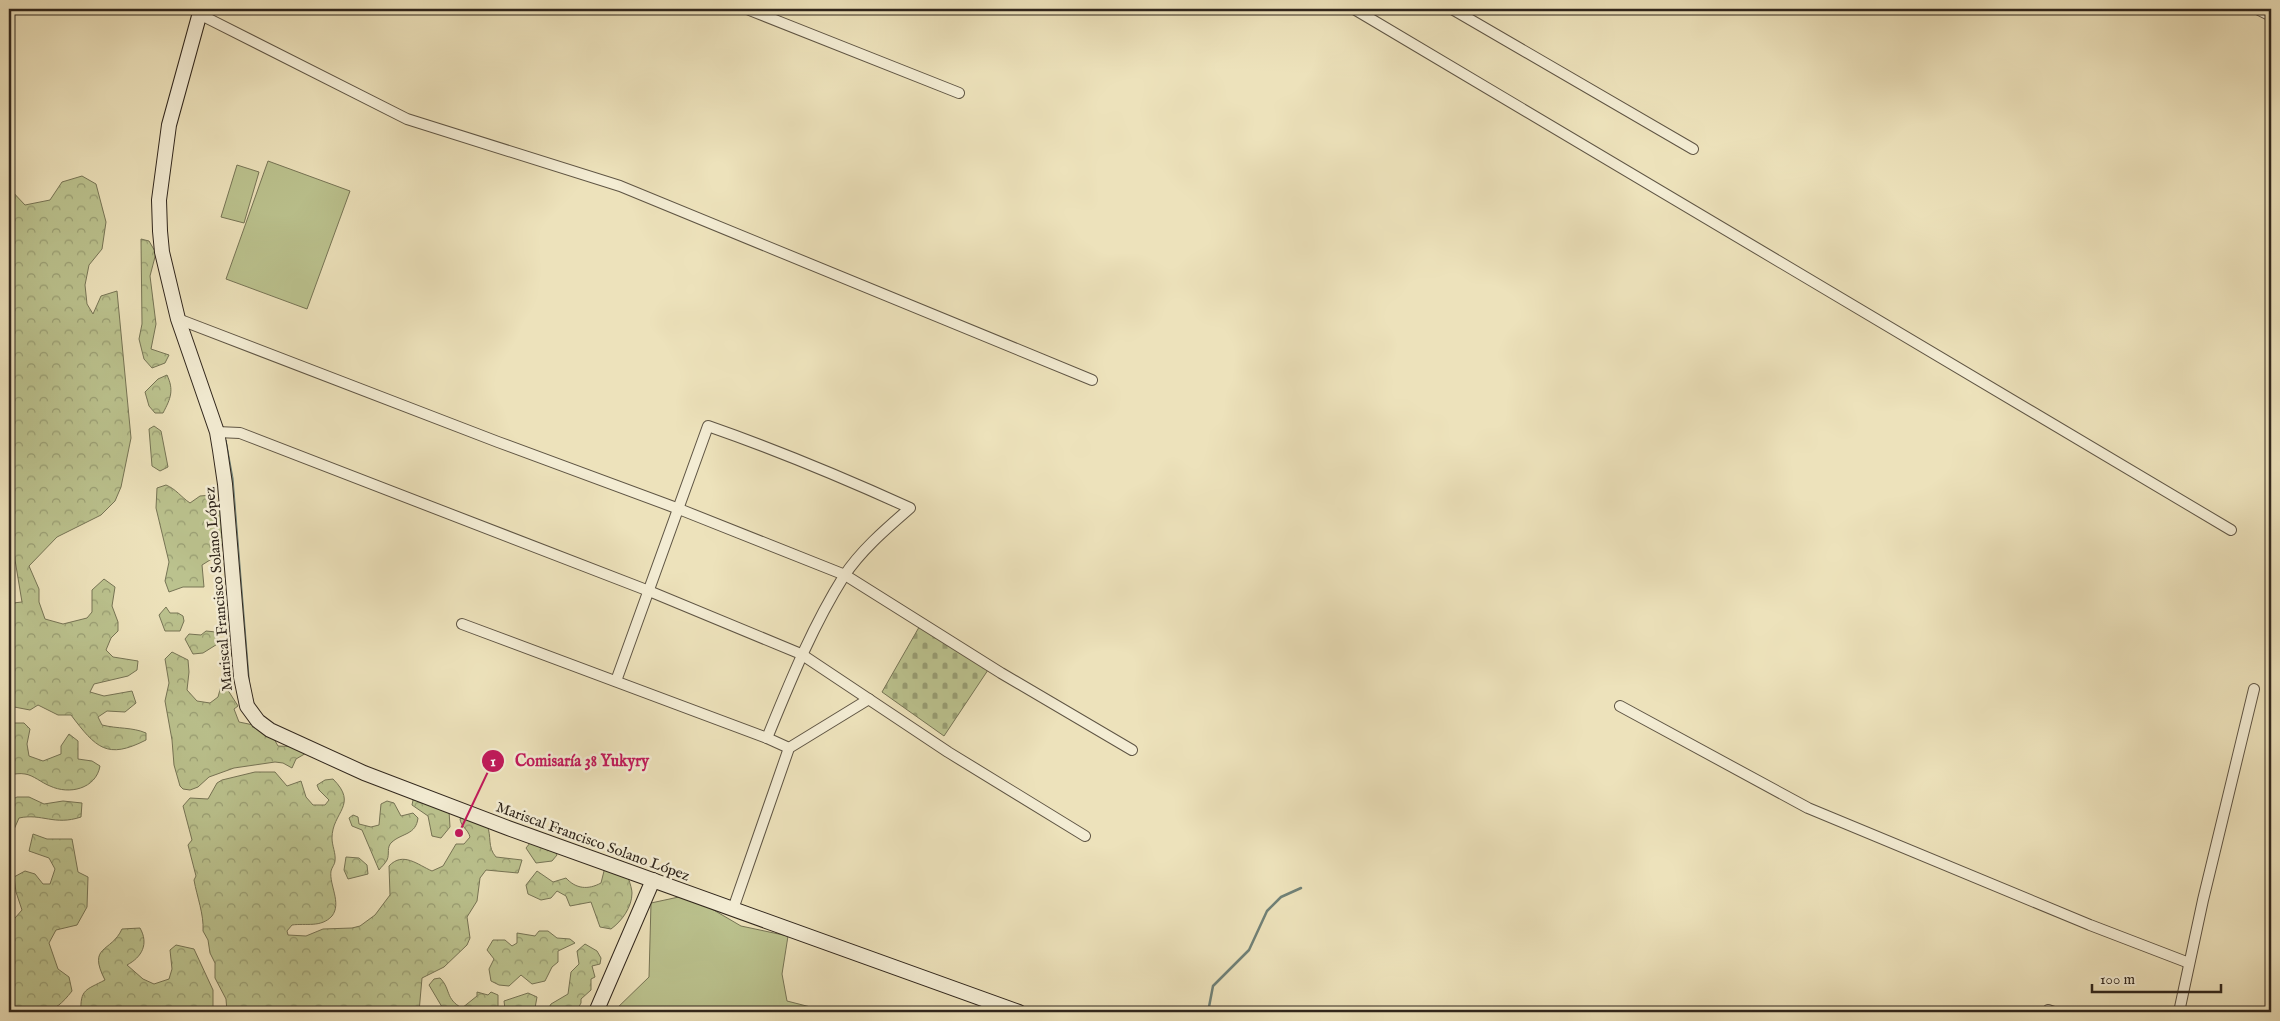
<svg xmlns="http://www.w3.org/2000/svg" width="2280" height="1021" viewBox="0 0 2280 1021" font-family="'IM FELL English',serif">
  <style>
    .grass { fill: #bbc28e; stroke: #767455 }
    .forest { fill: url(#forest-crowns); stroke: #767455 }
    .cemetery { fill: url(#cemetery-stones); stroke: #767455 }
    .water { fill: url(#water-rules); stroke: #708177 }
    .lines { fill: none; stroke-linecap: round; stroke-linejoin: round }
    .stream { stroke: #708177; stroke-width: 2.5 }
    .street-casing { stroke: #5f5544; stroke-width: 12 }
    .secondary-casing { stroke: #30261c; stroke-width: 16 }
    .street { stroke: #f3ecd3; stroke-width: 10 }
    .secondary { stroke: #f3ecd3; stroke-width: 14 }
    .labels { text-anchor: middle; stroke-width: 5; stroke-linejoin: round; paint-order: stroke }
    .street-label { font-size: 15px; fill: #30261c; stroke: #f3ecd3 }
    .leader { fill: none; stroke: #c2185b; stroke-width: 2 }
    .callout-dot { fill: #c2185b; stroke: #f3ecd3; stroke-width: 2 }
    .mark-label { font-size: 15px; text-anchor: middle; font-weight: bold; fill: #fff }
    .callout-label { font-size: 16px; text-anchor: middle; font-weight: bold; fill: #c2185b; stroke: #f3ecd3; stroke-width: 5; stroke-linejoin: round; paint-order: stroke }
  </style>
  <defs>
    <pattern id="forest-crowns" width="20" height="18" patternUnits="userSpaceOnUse" patternTransform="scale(1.25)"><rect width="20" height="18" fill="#bbc28e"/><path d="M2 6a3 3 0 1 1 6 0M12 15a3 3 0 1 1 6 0" fill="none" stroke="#989d73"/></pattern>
    <pattern id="cemetery-stones" width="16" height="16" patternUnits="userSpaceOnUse" patternTransform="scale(1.25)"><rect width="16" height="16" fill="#bbc28e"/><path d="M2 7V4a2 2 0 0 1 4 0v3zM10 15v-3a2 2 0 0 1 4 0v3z" fill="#989d73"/></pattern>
    <pattern id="water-rules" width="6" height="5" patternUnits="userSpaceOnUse" patternTransform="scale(1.25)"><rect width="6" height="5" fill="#9abdb4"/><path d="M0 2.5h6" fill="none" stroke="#85a29a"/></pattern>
  </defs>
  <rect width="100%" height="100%" fill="#ede2bb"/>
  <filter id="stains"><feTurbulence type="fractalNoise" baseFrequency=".004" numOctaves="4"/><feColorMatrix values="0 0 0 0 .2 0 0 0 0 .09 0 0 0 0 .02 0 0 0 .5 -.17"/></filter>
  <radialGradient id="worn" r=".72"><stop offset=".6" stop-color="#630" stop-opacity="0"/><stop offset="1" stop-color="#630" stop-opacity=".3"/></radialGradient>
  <!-- grass -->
  <g class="grass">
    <path d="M268 161 350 191 307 309 226 279Z"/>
    <path d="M237 165 259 172 244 223 221 217Z"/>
    <path d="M688 895 741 926 788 936 782 974 787 1001 830 1012H613L649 977 651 903Z"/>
  </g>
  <!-- forest -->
  <g class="forest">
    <path d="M82 176 96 184 106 222 102 249 89 265 85 285 87 304 93 314 101 296 117 291 131 438 121 487 115 501 101 515 57 537 29 566 39 589V602L45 619 63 624 87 618 92 612V590L104 579 115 587 112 606 118 622V631L111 638 106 650 113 657 138 661 137 670 128 676 94 684 90 692 104 696 132 691 136 703 125 712 107 711 98 717 102 725C118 729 132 727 146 733V740C107 760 96 748 71 715H58L38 705 30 710 9 706V587L13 603 22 602 9 524V188L25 205 50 200 62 182Z"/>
    <path d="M141 239 149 241 156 253 150 276 156 324 151 349 169 355 165 363 152 368 144 359 139 339 142 324Z"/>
    <path d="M167 375C174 390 171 398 163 413H155L149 406 145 392 158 379Z"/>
    <path d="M154 426 161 431 168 467 160 471 152 466 149 429Z"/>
    <path d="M166 485C176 489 181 497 190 503L200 496 212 495 222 507 223 542 218 555 202 565 204 587H183L169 592 165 581 169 562 156 508 157 488Z"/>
    <path d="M166 607 170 613H178L183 616 184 621 180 631H165L159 615Z"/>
    <path d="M206 631 216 632 219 643 203 653 193 654 185 639 189 634 201 635Z"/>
    <path d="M172 652 188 660 189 672 187 690 197 701 210 703 218 697 221 686 224 684 238 706 234 709 239 722 268 728 278 746 305 747 308 752 296 759 292 768 283 763 275 762 234 768 209 777 198 787 190 790 183 789 180 786 174 765 172 740 165 701 169 683 165 659Z"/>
    <path d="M9 723H24L30 729 27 744 29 756 43 761 61 754V746L69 734 78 741V759L92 761 100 766C96 789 69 795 50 786 42 783 33 775 25 774 20 773 14 774 9 775Z"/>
    <path d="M255 772H275L287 786 301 781 306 797 313 805H325L329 800 319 790 317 785 325 780 333 779C359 805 332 812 332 838 332 846 336 853 335 861 335 864 332 867 331 871 329 885 342 903 332 916 321 928 306 923 292 925L287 931 288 935 306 936 323 929 352 928 360 926 375 915 390 895 389 866C403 851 418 865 432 871L443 866 456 844H464L470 837C468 829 461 827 460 819L463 815 487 825C492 837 487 847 496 857L522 860 518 873 486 870 480 878 477 901 467 917 470 938 467 945 444 967 422 978 419 1012H227L226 999 215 978V963L210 953 208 940 203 931C204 914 197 897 194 880L196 876 188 845 192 840 183 806 190 798 208 799 217 783 222 780Z"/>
    <path d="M17 797H29L44 804 63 801 82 803 81 817C54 826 42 813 19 818L12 834 9 848V801Z"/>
    <path d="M425 797 449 811 450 827 441 838 432 836 428 816 412 805 413 800Z"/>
    <path d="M387 801 394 803 401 816 413 813 418 818C416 835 402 833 392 842 386 847 390 854 387 860 385 864 381 867 379 870L362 830 352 826 349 818 353 815 358 817 359 824 371 827 379 825 381 804Z"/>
    <path d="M33 834 47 839H72L78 872 88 877 87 907 77 925 56 930 49 943 58 969 69 977 72 991C52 1017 43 1012 12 1012L9 1007V917L15 918 22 910 16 892 14 877 25 871 35 874 43 884H50L55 869 49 858 29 851Z"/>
    <path d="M549 839 557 855 552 861 536 863 526 848 530 843Z"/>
    <path d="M346 857 359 858 367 865 368 874 348 879 344 870Z"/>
    <path d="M613 859 624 862C625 871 632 886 632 893 632 907 622 921 611 929L600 927 591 902 570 906 566 896 557 891 551 898 541 900 528 894 526 885 537 871 553 882 566 878C576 889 588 890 601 883L605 867Z"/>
    <path d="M140 928C149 944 142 957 127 965L143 979 154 984 169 979 172 969 170 950 176 945 194 949 213 990V1012H81C80 989 86 990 105 980 87 945 111 953 122 929Z"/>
    <path d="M539 931H548L557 938 570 939 575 943 558 951V962L552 967 545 981 532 984 521 975 509 986 499 985 491 981 489 969 494 959 487 950 493 940H505L512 946 517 943V933L535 936Z"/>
    <path d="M585 944 597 951 601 958 600 964 592 966 595 977 591 979V990L581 999V1003L576 1012H445L429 985 434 979 440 978C451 989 445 999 462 1008L477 996V992L488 995 491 992 498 995V1007L501 1012 505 1009 504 1001 528 993 537 997 535 1008 538 1011 548 1009 551 1004 568 994 571 972 579 964 577 951Z"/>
  </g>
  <!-- cemetery -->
  <path class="cemetery" d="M922 622 988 670 944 736 882 692Z"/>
  <!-- water -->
  <path class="water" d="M226 440 233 478 250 689 256 710 248 689 232 478Z"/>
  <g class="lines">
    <!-- stream -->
    <path class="stream" d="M1208 1012 1213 986 1249 950 1267 911 1281 897 1301 888"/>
    <defs>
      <g id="street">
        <path d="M747 9 959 93"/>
        <path d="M1354 9 2231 530"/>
        <path d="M1452 9 1693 149"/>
        <path d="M2257 9 2271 16"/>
        <path d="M199 14 407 119 620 186 1092 380"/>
        <path d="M178 319 498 442 679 509 845 575 1001 673 1132 750"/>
        <path d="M217 432 240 433 649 591 801 654 948 752 1085 836"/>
        <path d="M462 624 767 738 789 748"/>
        <path d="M616 681 708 426C777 450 844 478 910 508 887 528 861 550 844 576 812 627 790 682 767 738"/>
        <path d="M1620 706 1808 808 2090 925 2189 963"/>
        <path d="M733 909 789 748 869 699"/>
        <path d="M2048 1010 2054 1012"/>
        <path d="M2179 1012 2203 900 2254 689"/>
      </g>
      <g id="secondary">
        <path d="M201 9 169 125 159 200 160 231 162 252 178 319 217 432 220 450 225 484 241 677 247 706 258 721 270 730 364 773 508 828 1019 1012"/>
        <path d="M596 1012 653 880"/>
      </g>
    </defs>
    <!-- street casing -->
    <use href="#street" class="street-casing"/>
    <!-- secondary casing -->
    <use href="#secondary" class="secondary-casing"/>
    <!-- street -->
    <use href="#street" class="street"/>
    <!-- secondary -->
    <use href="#secondary" class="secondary"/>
  </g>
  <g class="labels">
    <!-- street labels -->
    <g class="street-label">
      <text transform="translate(218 589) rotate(-95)" y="5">Mariscal Francisco Solano López</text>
      <text transform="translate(593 841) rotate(20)" y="5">Mariscal Francisco Solano López</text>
    </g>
  </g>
  <!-- callouts -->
  <path class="leader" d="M459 833L493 761"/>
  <g class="callout-dot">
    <circle cx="459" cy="833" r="5"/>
    <circle cx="493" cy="761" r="12"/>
  </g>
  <g class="mark-label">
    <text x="493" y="766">1</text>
  </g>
  <g class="callout-label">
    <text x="582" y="766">Comisaría 38 Yukyry</text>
  </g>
  <!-- margin -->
  <rect width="2280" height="1021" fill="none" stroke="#ede2bb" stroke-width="30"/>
  <rect x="10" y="10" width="2260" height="1001" fill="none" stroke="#30261c" stroke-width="2.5"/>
  <rect x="15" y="15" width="2250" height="991" fill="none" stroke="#30261c"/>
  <!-- scale -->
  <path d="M2092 984v8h129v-8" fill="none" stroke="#30261c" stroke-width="2.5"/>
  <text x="2100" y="984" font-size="15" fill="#30261c" stroke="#f3ecd3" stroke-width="4" paint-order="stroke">100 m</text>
  <rect width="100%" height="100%" filter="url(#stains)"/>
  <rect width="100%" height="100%" fill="url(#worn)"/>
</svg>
